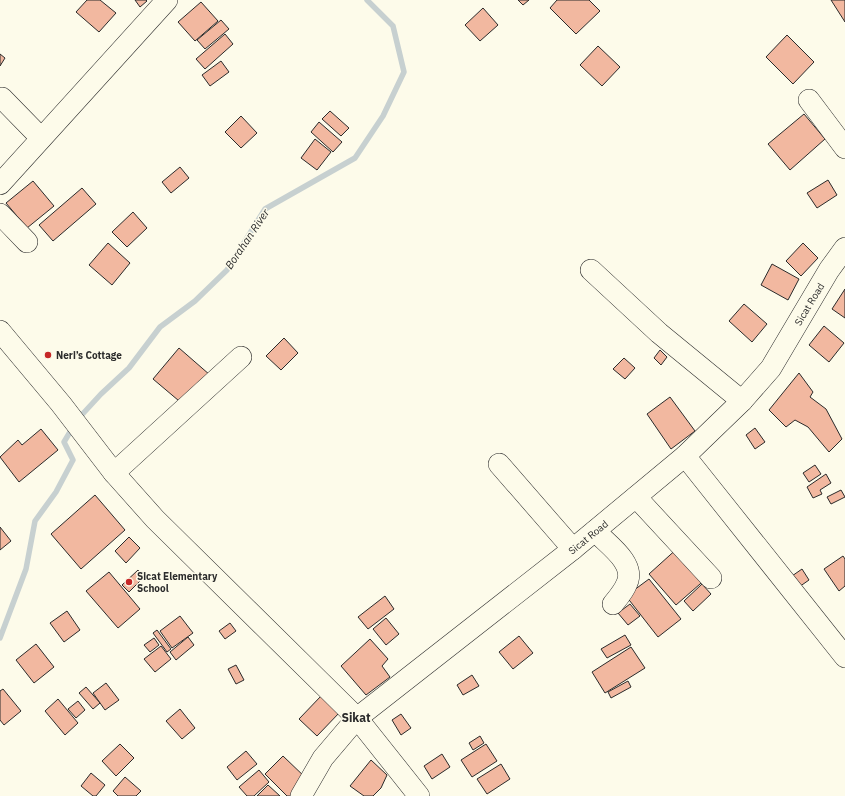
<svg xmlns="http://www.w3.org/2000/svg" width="845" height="796" viewBox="0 0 845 796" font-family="'IBM Plex Sans',sans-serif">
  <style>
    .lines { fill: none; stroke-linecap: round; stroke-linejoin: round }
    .stream { stroke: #c7d0d0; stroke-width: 5.5 }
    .building { fill: #f2b8a0; stroke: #2b2b2b }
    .minor-casing { stroke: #2b2b2b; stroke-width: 22 }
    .minor { stroke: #fdfbea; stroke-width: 21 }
    .poi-dot { fill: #c62828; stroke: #fdfbea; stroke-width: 1.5 }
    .labels { text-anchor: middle; stroke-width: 3; stroke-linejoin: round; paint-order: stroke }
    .street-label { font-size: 10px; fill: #2b2b2b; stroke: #fdfbea }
    .poi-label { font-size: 10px; font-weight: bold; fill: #2b2b2b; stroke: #fdfbea; text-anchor: start }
    .water-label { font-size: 11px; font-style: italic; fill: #2b2b2b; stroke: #fdfbea }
    .quarter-label { font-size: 12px; font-weight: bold; fill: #2b2b2b; stroke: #fdfbea }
  </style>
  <rect width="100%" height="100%" fill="#fdfbea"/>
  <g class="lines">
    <!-- stream -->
    <g class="stream">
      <path d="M78 419 101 394 129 368 160 327 195 301 227 270 265 209 355 158 383 116 404 72 393 26 367 0"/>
      <path d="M0 638 26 569 35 521 56 492 73 460 64 442 73 427"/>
    </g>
  </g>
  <!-- building -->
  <g class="building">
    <path d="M87 0H100L116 13 99 32 76 12Z"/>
    <path d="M135 0H146L147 1 140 7Z"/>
    <path d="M518 0H529L523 5Z"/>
    <path d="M557 0H589L600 11 576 34 550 8Z"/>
    <path d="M831 0H845V22Z"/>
    <path d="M201 2 218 21 195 41 178 22Z"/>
    <path d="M483 8 498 25 480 41 465 25Z"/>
    <path d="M221 20 229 29 205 49 197 40Z"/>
    <path d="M225 34 233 44 205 69 196 59Z"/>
    <path d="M787 35 814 62 793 84 766 57Z"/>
    <path d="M598 46 620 67 602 86 580 65Z"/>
    <path d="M0 54 5 58 0 66Z"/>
    <path d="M221 61 229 72 210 86 202 75Z"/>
    <path d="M330 111 349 128 341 136 322 119Z"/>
    <path d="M804 114 825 139 790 170 768 144Z"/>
    <path d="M241 116 257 133 241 148 225 132Z"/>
    <path d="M319 122 342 142 333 152 311 132Z"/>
    <path d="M315 139 331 152 317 170 301 158Z"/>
    <path d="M180 167 189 178 171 193 162 182Z"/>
    <path d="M828 180 837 195 817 208 807 193Z"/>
    <path d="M33 181 54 206 27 228 6 203Z"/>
    <path d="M82 188 96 204 53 241 39 225Z"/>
    <path d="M133 212 147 228 127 247 112 232Z"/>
    <path d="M108 243 130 263 112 285 89 265Z"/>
    <path d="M803 243 818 258 801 276 786 261Z"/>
    <path d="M772 264 799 279 788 300 761 285Z"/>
    <path d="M845 289V318L832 309Z"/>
    <path d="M744 304 767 324 752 342 729 321Z"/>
    <path d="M824 326 844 343 829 362 809 345Z"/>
    <path d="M284 338 298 353 281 370 266 356Z"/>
    <path d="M179 348 210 375 185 406 153 379Z"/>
    <path d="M660 350 667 357 661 365 654 358Z"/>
    <path d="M624 358 635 368 625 379 613 369Z"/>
    <path d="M799 373 813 392 810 397 826 409 842 439 829 452 808 427 795 420 786 427 769 410Z"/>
    <path d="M670 397 695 431 671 449 647 414Z"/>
    <path d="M755 428 765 442 755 449 746 435Z"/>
    <path d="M41 429 58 450 19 482 0 457 18 440 22 445Z"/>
    <path d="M815 465 821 474 809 482 803 473Z"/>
    <path d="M826 474 831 483 820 490 822 494 813 498 807 487Z"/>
    <path d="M841 490 845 497 831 504 827 497Z"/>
    <path d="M95 495 125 530 81 569 51 534Z"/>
    <path d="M0 527 11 541 0 550Z"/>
    <path d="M129 537 140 548 126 563 115 551Z"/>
    <path d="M680 546 708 577 676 605 649 574Z"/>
    <path d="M843 556 845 559V586L839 591 824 569Z"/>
    <path d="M802 569 809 580 799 587 792 576Z"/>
    <path d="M138 570 144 577 129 592 122 585Z"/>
    <path d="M109 572 140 609 118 628 86 591Z"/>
    <path d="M649 579 681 619 658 637 626 596Z"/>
    <path d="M702 584 711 594 693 611 684 601Z"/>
    <path d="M385 596 394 609 368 629 358 617Z"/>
    <path d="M630 604 640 616 628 625 618 613Z"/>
    <path d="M67 611 80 630 64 642 50 623Z"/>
    <path d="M180 616 193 633 172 648 160 631Z"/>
    <path d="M386 618 399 634 386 645 373 629Z"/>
    <path d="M230 623 236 631 225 639 219 631Z"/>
    <path d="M157 630 171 649 167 652 153 633Z"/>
    <path d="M625 635 631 645 607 658 601 649Z"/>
    <path d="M519 636 533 653 513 669 499 652Z"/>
    <path d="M188 637 194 645 176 660 170 652Z"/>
    <path d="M154 638 159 645 150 652 144 645Z"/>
    <path d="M370 639 388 659 382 666 390 677 366 695 341 666Z"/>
    <path d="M36 644 54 667 34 683 16 660Z"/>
    <path d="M161 646 171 659 155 672 144 659Z"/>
    <path d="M631 647 645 668 605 693 592 672Z"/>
    <path d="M236 665 244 680 236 684 228 669Z"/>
    <path d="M472 675 479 686 463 695 457 685Z"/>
    <path d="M628 681 631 687 611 698 608 692Z"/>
    <path d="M106 683 119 700 105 710 93 693Z"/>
    <path d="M86 687 100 703 93 709 79 693Z"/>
    <path d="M3 689 21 711 4 725 0 720V691Z"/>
    <path d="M322 695 340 712 317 736 299 719Z"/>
    <path d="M58 699 78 723 65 735 45 711Z"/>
    <path d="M78 701 85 710 76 718 68 709Z"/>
    <path d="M180 709 195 728 182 739 166 721Z"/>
    <path d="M401 714 411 728 401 735 392 720Z"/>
    <path d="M480 736 484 743 473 750 469 743Z"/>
    <path d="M120 744 134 758 116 776 102 761Z"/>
    <path d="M486 744 497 761 472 777 461 760Z"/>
    <path d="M246 751 257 764 237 780 227 767Z"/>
    <path d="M442 754 450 767 432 779 424 766Z"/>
    <path d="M283 756 307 779 291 796H287L265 774Z"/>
    <path d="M371 760 387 775 381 788 373 796H364L350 786Z"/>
    <path d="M501 764 510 779 487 794 477 779Z"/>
    <path d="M259 770 269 782 254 796H247L239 787Z"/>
    <path d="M91 773 105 785 96 796H93L81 786Z"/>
    <path d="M125 777 141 791 136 796H118L113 791Z"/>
    <path d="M268 785 280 796H257Z"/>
  </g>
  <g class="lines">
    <defs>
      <g id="minor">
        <path d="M2 98 41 138"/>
        <path d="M809 100 845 148"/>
        <path d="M0 184 167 0"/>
        <path d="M0 214 27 242"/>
        <path d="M591 270 659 333 742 401"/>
        <path d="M0 331 61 404 114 473 155 519 357 718 419 796"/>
        <path d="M685 456 845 657"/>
        <path d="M499 464 573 549"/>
        <path d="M114 473 241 357"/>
        <path d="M636 497 711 578"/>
        <path d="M595 531C607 544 636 563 627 583 624 591 618 598 613 604"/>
        <path d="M301 796 323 758 357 718 573 549 685 456 742 401 771 368 829 270 845 248"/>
      </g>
    </defs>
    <!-- minor casing -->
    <use href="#minor" class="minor-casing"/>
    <!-- minor -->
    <use href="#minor" class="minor"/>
  </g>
  <!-- markers -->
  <g class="poi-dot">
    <circle cx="48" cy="355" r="4"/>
    <circle cx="129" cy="582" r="4"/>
  </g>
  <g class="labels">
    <!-- street labels -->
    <g class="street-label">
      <text transform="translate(809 304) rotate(-59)" y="4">Sicat Road</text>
      <text transform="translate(588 537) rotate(-39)" y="4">Sicat Road</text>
    </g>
    <!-- poi labels -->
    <g class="poi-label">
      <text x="56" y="359">Neri’s Cottage</text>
      <text x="137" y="580">Sicat Elementary<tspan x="137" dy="12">School</tspan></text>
    </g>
    <!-- water labels -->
    <g class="water-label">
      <text transform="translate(247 239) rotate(-56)" y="4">Borahan River</text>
    </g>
    <!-- quarter labels -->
    <g class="quarter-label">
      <text x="356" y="722">Sikat</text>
    </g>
  </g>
</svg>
